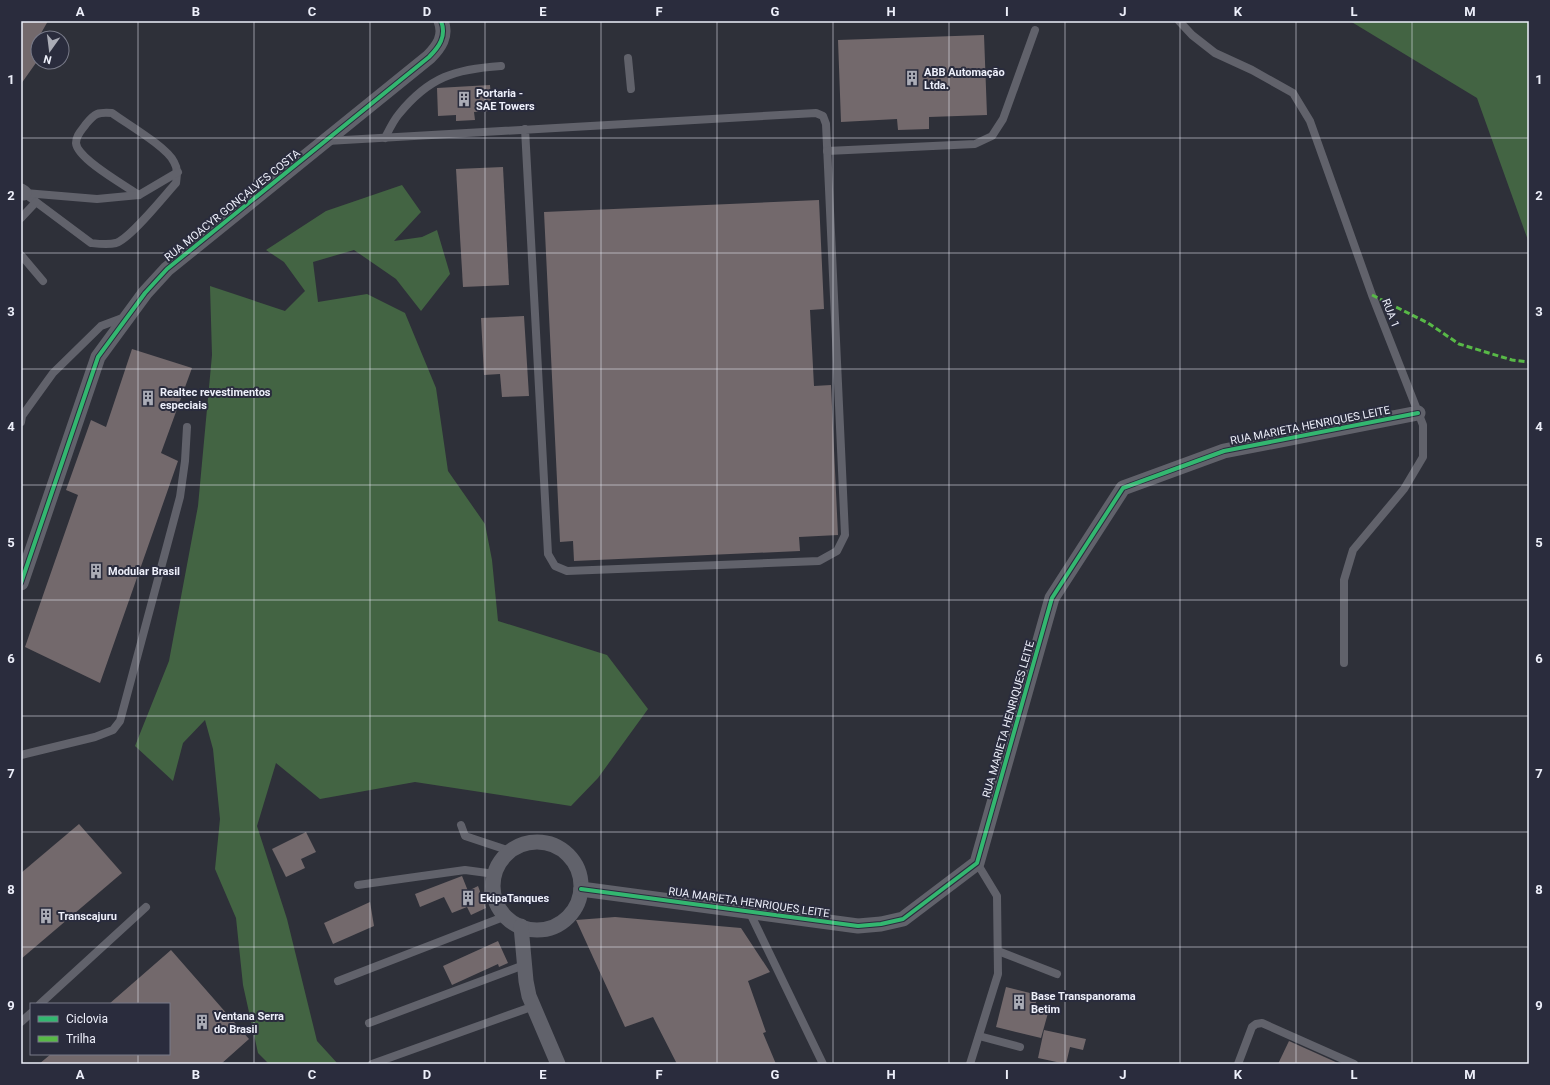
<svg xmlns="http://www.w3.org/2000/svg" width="1550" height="1085" viewBox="0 0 1550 1085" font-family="Roboto,sans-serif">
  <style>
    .forest { fill: #436443 }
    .building { fill: #73696c }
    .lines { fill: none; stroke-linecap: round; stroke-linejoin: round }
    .service { stroke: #61626b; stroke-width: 8 }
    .minor { stroke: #61626b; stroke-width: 15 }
    .quiet { stroke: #58b947; stroke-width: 3; stroke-dasharray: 6 3; stroke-linecap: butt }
    .cycleway-casing { stroke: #2a2c3d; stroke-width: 6 }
    .cycleway { stroke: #33b770; stroke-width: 4 }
    .grid { fill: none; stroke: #edeffa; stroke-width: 1; stroke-opacity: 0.55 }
    .labels { text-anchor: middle; stroke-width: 4; stroke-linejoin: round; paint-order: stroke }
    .poi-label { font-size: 11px; font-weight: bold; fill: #edeffa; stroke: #2a2c3d; text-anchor: start }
    .street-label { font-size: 11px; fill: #edeffa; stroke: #2a2c3d }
    .neatline { fill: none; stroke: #edeffa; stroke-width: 1.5 }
    .grid-label { font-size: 13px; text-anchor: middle; font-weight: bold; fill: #edeffa }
  </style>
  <rect width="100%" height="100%" fill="#2e3039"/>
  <!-- forest -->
  <g class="forest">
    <path d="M1350 21H1529V243L1477 98Z"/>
    <path d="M402 185 421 212 394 241 422 237 437 230 450 274 421 311 396 279 354 250 313 262 318 302 367 294 405 313 436 388 448 471 485 524 492 560 498 621 607 655 648 709 598 778 571 806 415 782 320 799 276 763 257 826 287 919 317 1041 338 1064H269L258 1053 243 985 236 918 215 869 220 819 213 749 205 720 183 743 173 781 135 746 169 661 198 506 212 355 210 286 285 311 305 291 284 262 266 250 326 211Z"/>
  </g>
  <!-- building -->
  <g class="building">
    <path d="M21 21H48L32 49 38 53V60L21 84Z"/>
    <path d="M984 35 987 115 929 117V129L898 130 897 119 841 122 838 40Z"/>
    <path d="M490 85 492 111 474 112 475 120 456 121V115L438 116 437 88Z"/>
    <path d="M503 167 509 285 463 287 456 169Z"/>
    <path d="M819 200 824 309 810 310 814 386 831 385 838 535 799 537 800 551 574 561 573 541 560 542 544 212Z"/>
    <path d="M524 316 529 396 502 397 500 374 484 375 481 318Z"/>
    <path d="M132 349 192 368 161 453 178 461 100 683 25 647 78 495 66 490 91 420 106 427Z"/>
    <path d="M79 824 122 873 21 959V873Z"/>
    <path d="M306 832 316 852 301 859 305 868 286 877 272 849Z"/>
    <path d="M462 876 468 891 478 886 486 908 471 915 467 907 452 913 444 897 420 907 415 894Z"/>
    <path d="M370 902 374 926 333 944 324 923Z"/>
    <path d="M615 917 741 928 770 972 748 981 766 1032 763 1033 776 1064H677L653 1017 625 1027 576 920Z"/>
    <path d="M498 941 508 963 499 967 498 964 452 985 443 966Z"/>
    <path d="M171 950 249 1039 221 1064H39L51 1054H169V1004H109Z"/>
    <path d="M1006 987 1038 995 1034 1009 1048 1013 1041 1038 996 1027Z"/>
    <path d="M1044 1030 1086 1039 1083 1050 1070 1047 1066 1064 1038 1058Z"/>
    <path d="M1289 1041 1329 1059 1340 1064H1278Z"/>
  </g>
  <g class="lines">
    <!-- service -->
    <g class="service">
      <path d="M1179 21 1192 35 1215 53 1252 70 1293 93 1310 121 1372 295 1423 425V457L1404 489 1353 550 1344 580V663"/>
      <path d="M628 58 631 89"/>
      <path d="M385 138C389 130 393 121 399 114 429 77 455 69 501 66"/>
      <path d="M327 141 816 113 823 116 826 124 845 535 837 551 819 561 567 571 555 566 548 554 525 129"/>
      <path d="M827 151 975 144 992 136 1003 119 1035 30"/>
      <path d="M24 193 91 243C100 244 108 245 116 243 131 238 164 196 176 183 177 175 178 169 174 162 167 147 127 124 112 113 98 112 95 113 86 124 82 130 76 135 76 143 77 159 126 186 139 195"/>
      <path d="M25 193 97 199 139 195 178 172"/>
      <path d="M21 218 36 202"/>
      <path d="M21 255 43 281"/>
      <path d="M21 422 22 416 53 373 101 326 125 317"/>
      <path d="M21 755 95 737 113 730 120 721 180 497 185 461 187 427"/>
      <path d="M461 825 465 836 510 851"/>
      <path d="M358 885 465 870 495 874"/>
      <path d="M749 911 823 1064"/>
      <path d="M998 951 1057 974"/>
      <path d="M338 981 506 916"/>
      <path d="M40 1004 146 907"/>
      <path d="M21 1022 31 1013"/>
      <path d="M369 1023 524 965"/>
      <path d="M979 1036 1020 1047"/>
      <path d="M372 1064 534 1006"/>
      <path d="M970 1064 998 974 997 896 977 863"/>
      <path d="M1238 1064 1252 1027 1256 1024 1262 1023 1354 1064"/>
    </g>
    <!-- minor -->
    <g class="minor">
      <path d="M21 191 24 193"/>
      <path d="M21 583 98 357 145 293 167 269 429 57C439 47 447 36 441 21"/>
      <circle cx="537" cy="886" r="44"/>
      <path d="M581 889 858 926 881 924 903 919 977 863 1052 598 1123 488 1224 451 1418 413"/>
      <path d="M521 926 526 981 529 996 558 1064"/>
    </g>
    <!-- quiet -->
    <path class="quiet" d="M1372 295 1428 323 1459 344 1512 360 1529 362"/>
    <defs>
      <g id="cycleway">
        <path d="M21 583 98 357 145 293 167 269 429 57C439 47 447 36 441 21"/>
        <path d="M581 889 858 926 881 924 903 919 977 863 1052 598 1123 488 1224 451 1418 413"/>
      </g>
    </defs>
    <!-- cycleway casing -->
    <use href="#cycleway" class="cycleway-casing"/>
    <!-- cycleway -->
    <use href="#cycleway" class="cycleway"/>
  </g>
  <!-- grid -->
  <path class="grid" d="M138 21V1004M254 21V1064M370 21V1064M485 21V1064M601 21V1064M717 21V1064M833 21V1064M949 21V1064M1065 21V1064M1180 21V1064M1296 21V1064M1412 21V1064M21 138H1529M21 253H1529M21 369H1529M21 485H1529M21 600H1529M21 716H1529M21 832H1529M21 947H1529M138 1054V1064"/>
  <!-- icons -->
  <defs>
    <symbol id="building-bare" viewBox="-9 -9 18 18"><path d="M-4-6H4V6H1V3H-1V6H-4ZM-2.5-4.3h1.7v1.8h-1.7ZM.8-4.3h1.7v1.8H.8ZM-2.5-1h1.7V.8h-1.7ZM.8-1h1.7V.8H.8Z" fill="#aaacb6" stroke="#2a2c3d" stroke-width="2.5" paint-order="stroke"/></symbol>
  </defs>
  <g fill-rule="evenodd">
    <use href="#building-bare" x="901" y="67" width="22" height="22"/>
    <use href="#building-bare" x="453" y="88" width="22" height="22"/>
    <use href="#building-bare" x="137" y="387" width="22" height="22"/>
    <use href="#building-bare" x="85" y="560" width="22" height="22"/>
    <use href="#building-bare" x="457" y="887" width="22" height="22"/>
    <use href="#building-bare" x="35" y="905" width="22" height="22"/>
    <use href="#building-bare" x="1008" y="991" width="22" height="22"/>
    <use href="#building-bare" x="191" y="1011" width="22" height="22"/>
  </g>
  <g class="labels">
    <!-- poi labels -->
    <g class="poi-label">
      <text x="924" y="76">ABB Automação<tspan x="924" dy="13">Ltda.</tspan></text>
      <text x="476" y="97">Portaria -<tspan x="476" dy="13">SAE Towers</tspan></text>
      <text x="160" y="396">Realtec revestimentos<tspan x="160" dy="13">especiais</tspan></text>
      <text x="108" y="575">Modular Brasil</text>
      <text x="480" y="902">EkipaTanques</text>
      <text x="58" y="920">Transcajuru</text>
      <text x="1031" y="1000">Base Transpanorama<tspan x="1031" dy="13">Betim</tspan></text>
      <text x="214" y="1020">Ventana Serra<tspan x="214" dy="13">do Brasil</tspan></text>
    </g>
    <!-- street labels -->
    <g class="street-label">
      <text transform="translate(232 205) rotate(-39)" y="4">RUA MOACYR GONÇALVES COSTA</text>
      <text transform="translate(1391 313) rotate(69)" y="4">RUA 1</text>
      <text transform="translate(1310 425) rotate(-11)" y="4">RUA MARIETA HENRIQUES LEITE</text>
      <text transform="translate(1008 719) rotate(-74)" y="4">RUA MARIETA HENRIQUES LEITE</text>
      <text transform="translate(749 902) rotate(8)" y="4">RUA MARIETA HENRIQUES LEITE</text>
    </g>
  </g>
  <!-- border -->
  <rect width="1550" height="1085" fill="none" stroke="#2a2c3d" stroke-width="44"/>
  <!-- legend -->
  <rect x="30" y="1003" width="140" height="52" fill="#2a2c3d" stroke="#787a89"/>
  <rect x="38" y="1016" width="20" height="6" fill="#33b770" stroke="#787a89"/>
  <text x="66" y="1023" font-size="12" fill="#edeffa">Ciclovia</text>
  <rect x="38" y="1036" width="20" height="6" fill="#58b947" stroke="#787a89"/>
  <text x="66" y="1043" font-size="12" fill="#edeffa">Trilha</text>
  <!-- north arrow -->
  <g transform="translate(50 50) rotate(194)"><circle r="19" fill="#2a2c3d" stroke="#787a89"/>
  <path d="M0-3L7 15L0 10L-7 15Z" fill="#aaacb6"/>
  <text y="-6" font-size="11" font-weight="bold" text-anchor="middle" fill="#edeffa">N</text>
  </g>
  <rect x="22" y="22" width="1506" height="1041" class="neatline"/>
  <g class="grid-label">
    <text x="80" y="16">A</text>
    <text x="196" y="16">B</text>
    <text x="312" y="16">C</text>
    <text x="427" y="16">D</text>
    <text x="543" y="16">E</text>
    <text x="659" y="16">F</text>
    <text x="775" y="16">G</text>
    <text x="891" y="16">H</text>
    <text x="1007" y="16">I</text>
    <text x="1123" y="16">J</text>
    <text x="1238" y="16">K</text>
    <text x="1354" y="16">L</text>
    <text x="1470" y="16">M</text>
    <text x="11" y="84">1</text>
    <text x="1539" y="84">1</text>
    <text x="11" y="200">2</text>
    <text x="1539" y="200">2</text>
    <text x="11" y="316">3</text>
    <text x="1539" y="316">3</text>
    <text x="11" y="431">4</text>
    <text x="1539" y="431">4</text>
    <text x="11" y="547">5</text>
    <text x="1539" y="547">5</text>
    <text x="11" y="663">6</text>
    <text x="1539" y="663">6</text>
    <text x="11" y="778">7</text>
    <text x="1539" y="778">7</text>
    <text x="11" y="894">8</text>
    <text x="1539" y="894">8</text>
    <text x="11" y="1010">9</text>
    <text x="1539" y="1010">9</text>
    <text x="80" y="1079">A</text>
    <text x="196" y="1079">B</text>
    <text x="312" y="1079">C</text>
    <text x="427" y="1079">D</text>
    <text x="543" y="1079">E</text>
    <text x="659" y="1079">F</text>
    <text x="775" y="1079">G</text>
    <text x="891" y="1079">H</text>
    <text x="1007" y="1079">I</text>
    <text x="1123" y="1079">J</text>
    <text x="1238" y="1079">K</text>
    <text x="1354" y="1079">L</text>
    <text x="1470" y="1079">M</text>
  </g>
</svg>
